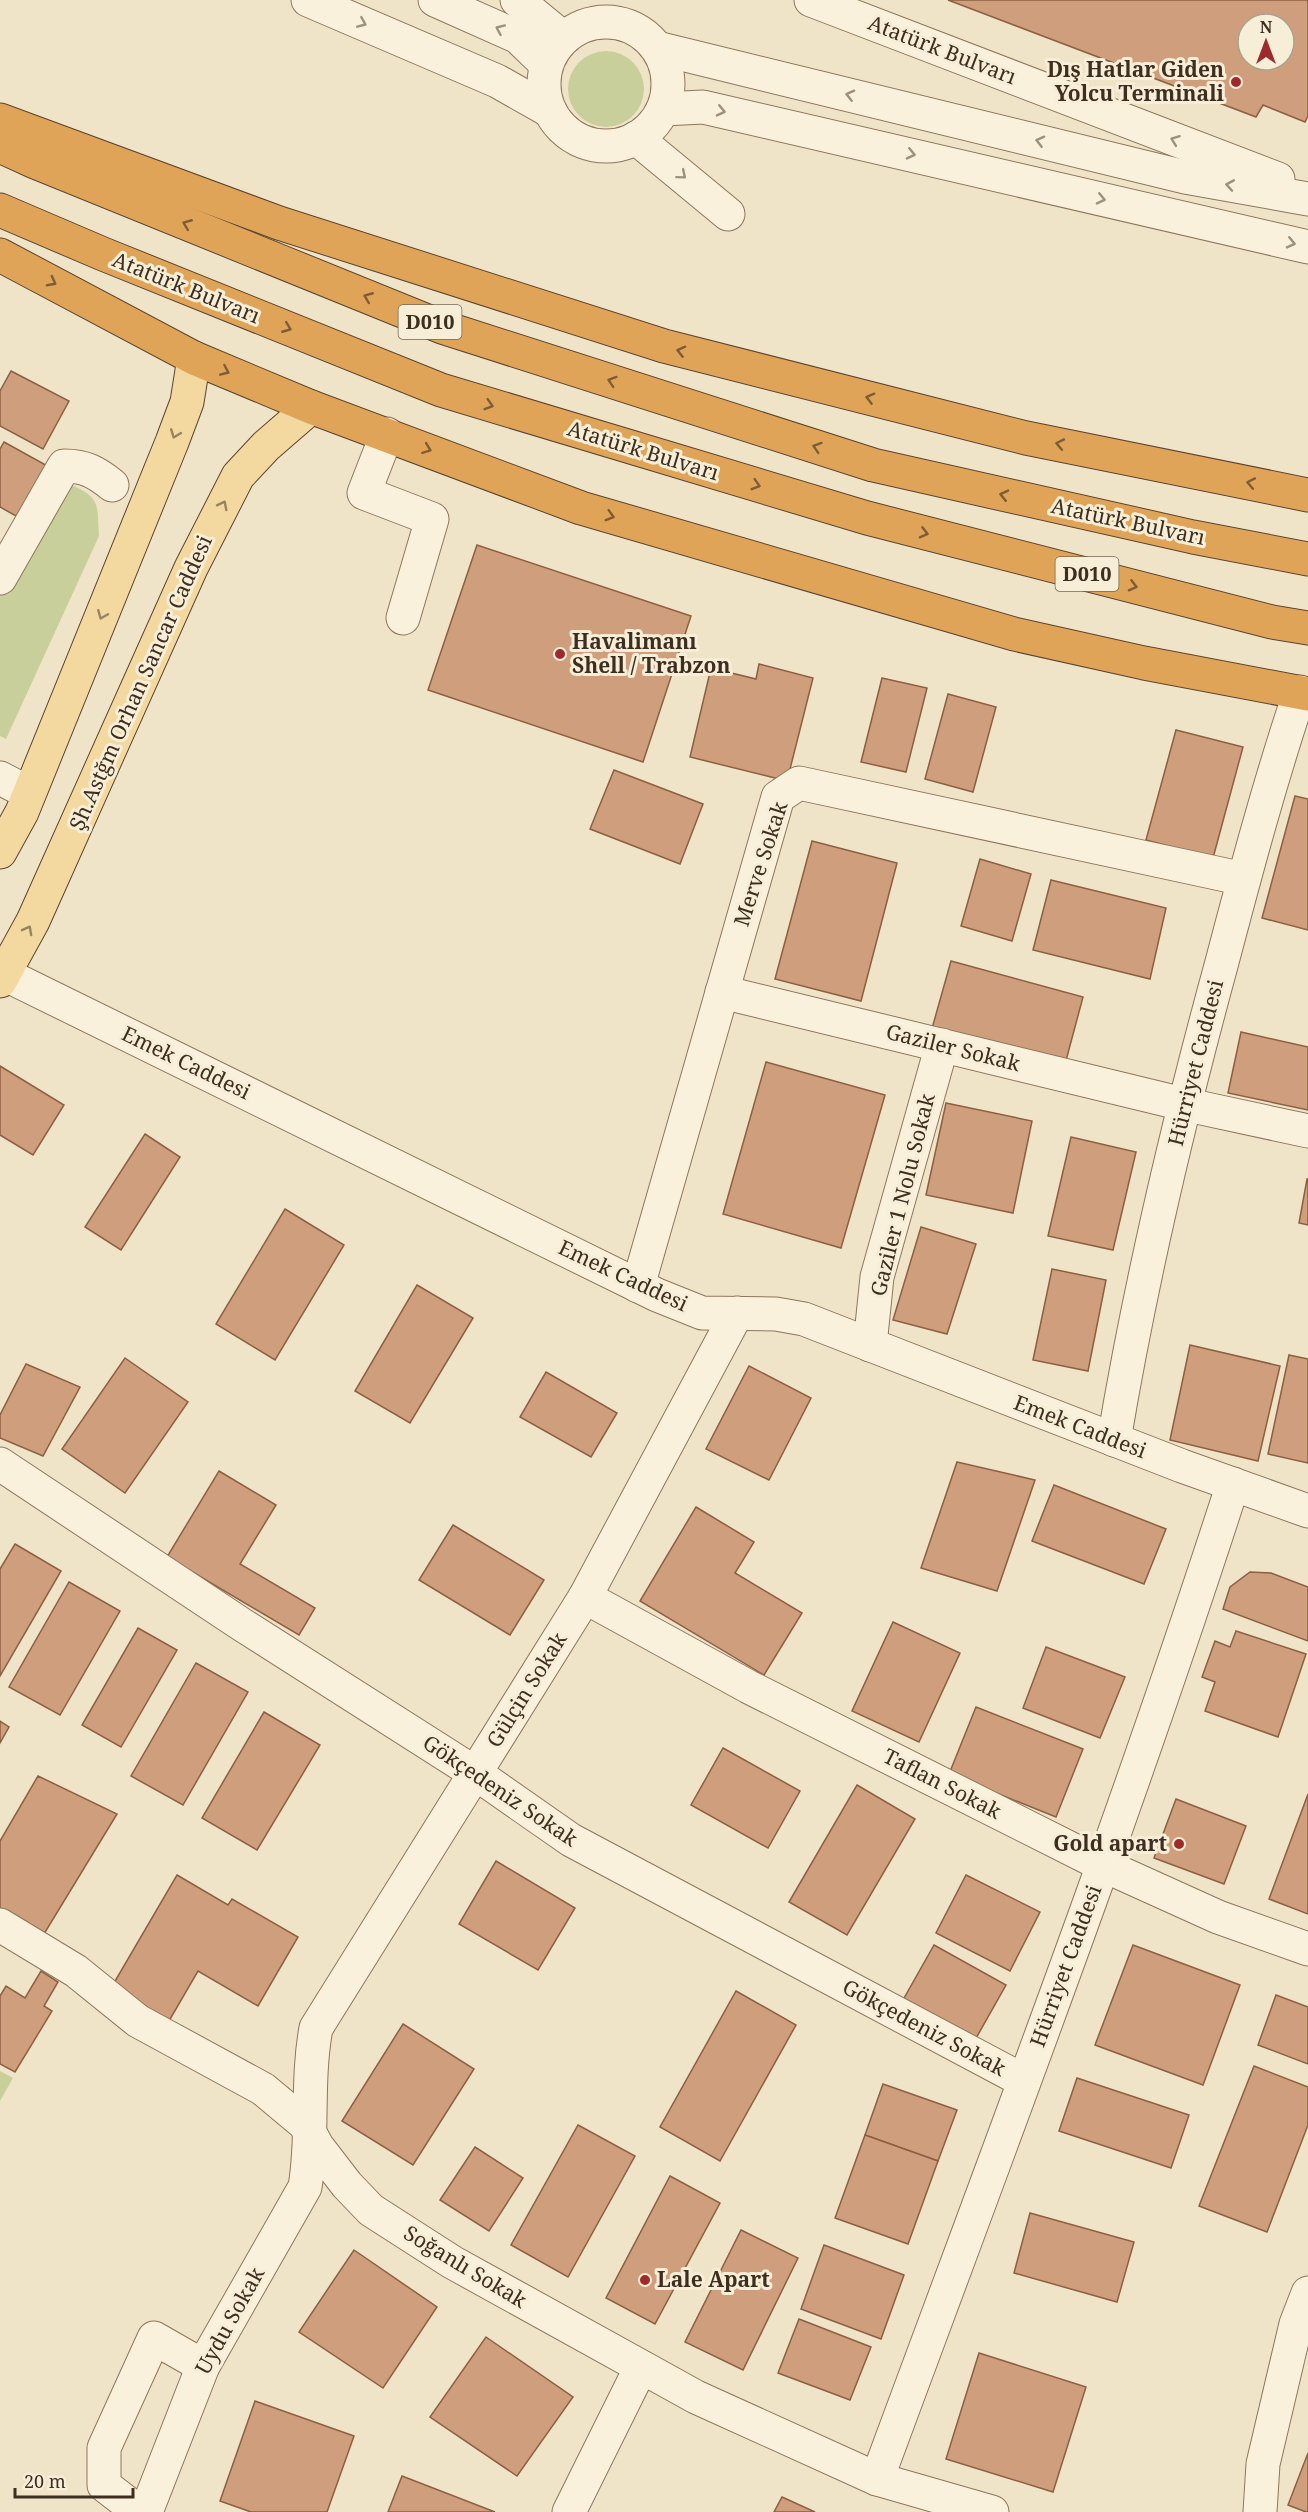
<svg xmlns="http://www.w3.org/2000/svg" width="1308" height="2512" viewBox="0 0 1308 2512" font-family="'Noto Serif',serif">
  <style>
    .green { fill: #c9cf9b }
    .building { fill: #cf9f7d; stroke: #8d5f41; stroke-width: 1.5; fill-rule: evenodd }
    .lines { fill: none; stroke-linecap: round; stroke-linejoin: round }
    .minor-casing { stroke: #8d765c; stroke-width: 35 }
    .major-casing { stroke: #5b4430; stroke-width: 35 }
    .highway-casing { stroke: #5b4430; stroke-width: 35 }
    .minor { stroke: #faf1dc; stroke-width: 33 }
    .major { stroke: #f3d9a0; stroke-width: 33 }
    .highway { stroke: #e0a458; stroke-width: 33 }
    .oneway { stroke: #9c907e }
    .oneway2 { stroke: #7e5d36 }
    .oneway3 { stroke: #988460 }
    .poi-dot { fill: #9e2a2b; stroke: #f7eed8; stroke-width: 2 }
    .labels { text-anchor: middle; stroke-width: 6; stroke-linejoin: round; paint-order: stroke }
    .shield { fill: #f7eed8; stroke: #756857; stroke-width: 1.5 }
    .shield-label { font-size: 20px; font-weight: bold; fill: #3d2e20 }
    .street-label { font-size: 21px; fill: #3d2e20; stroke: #f7eed8 }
    .poi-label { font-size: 21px; font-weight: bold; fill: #3d2e20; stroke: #f7eed8; text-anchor: end }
  </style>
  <rect width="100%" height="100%" fill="#f0e4c8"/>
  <!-- green -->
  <g class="green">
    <circle cx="606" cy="89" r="38"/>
    <path d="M69 484C101 497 97 504 99 536L6 739 0 736V578Z"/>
    <path d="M0 2071 13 2078 0 2101Z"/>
  </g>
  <!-- building -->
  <g class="building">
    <path d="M948 0H1308V116L1305 122 1263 105 1256 117ZM1248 24H1284V60H1248Z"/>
    <path d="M11 371 69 401 43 449 0 426V391Z"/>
    <path d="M4 442 53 469 25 521 0 507V449Z"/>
    <path d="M477 545 691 616 643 762 428 690Z"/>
    <path d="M759 664 813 678 787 781 690 757 711 668 756 679Z"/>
    <path d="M882 678 927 688 906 772 861 762Z"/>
    <path d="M948 694 996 707 973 792 925 779Z"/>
    <path d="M1176 730 1243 747 1213 858 1146 840Z"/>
    <path d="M614 770 703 804 680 864 590 829Z"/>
    <path d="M1295 796 1308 799V930L1262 918Z"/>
    <path d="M812 841 897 863 861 1001 775 979Z"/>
    <path d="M980 859 1031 874 1012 941 961 926Z"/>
    <path d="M1051 880 1166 908 1150 979 1033 950Z"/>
    <path d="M951 961 1083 997 1064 1068 931 1032Z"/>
    <path d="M1241 1032 1308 1047V1110L1228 1093Z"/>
    <path d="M766 1062 885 1095 841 1248 723 1214Z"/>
    <path d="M0 1066 64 1105 33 1155 0 1135Z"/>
    <path d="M946 1103 1032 1121 1013 1213 926 1195Z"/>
    <path d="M145 1134 180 1157 121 1250 85 1227Z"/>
    <path d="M1071 1137 1136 1152 1113 1250 1048 1236Z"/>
    <path d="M1307 1179H1308V1225L1299 1223Z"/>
    <path d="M285 1209 344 1245 275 1360 216 1324Z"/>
    <path d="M921 1227 976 1244 947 1334 893 1320Z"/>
    <path d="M1052 1269 1106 1280 1088 1371 1033 1360Z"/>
    <path d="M417 1285 473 1318 410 1423 355 1391Z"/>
    <path d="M1190 1345 1280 1366 1258 1461 1170 1440Z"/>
    <path d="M1289 1355 1308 1359V1463L1268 1454Z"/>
    <path d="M125 1358 188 1402 125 1493 62 1449Z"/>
    <path d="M26 1364 80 1387 43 1456 0 1438V1415Z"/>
    <path d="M749 1366 811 1398 769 1480 706 1449Z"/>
    <path d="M546 1372 617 1413 591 1457 520 1417Z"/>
    <path d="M957 1462 1035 1480 997 1591 921 1568Z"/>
    <path d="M219 1471 276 1505 240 1564 315 1608 299 1635 167 1557Z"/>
    <path d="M1054 1485 1166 1529 1144 1584 1032 1541Z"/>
    <path d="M696 1507 754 1542 735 1573 802 1613 764 1675 640 1601Z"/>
    <path d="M453 1525 544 1580 510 1635 419 1580Z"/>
    <path d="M15 1544 61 1571 0 1676V1569Z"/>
    <path d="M1250 1572 1271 1573 1308 1587V1641L1223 1609 1230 1587Z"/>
    <path d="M69 1582 120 1611 60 1715 9 1687Z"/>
    <path d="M893 1622 960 1653 919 1742 852 1711Z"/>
    <path d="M138 1628 177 1650 121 1747 82 1725Z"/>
    <path d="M1236 1631 1306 1654 1278 1737 1205 1711 1215 1682 1202 1677 1215 1641 1230 1647Z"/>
    <path d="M1046 1647 1125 1677 1100 1738 1023 1708Z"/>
    <path d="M196 1663 248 1692 183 1805 131 1776Z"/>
    <path d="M976 1707 1083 1749 1056 1817 949 1774Z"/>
    <path d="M264 1712 320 1745 257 1850 202 1818Z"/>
    <path d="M0 1721 9 1727 0 1743Z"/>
    <path d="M723 1748 800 1791 768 1848 691 1805Z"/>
    <path d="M38 1776 117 1814 41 1939 0 1914V1841Z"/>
    <path d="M857 1785 915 1819 847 1935 789 1902Z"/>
    <path d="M1308 1794V1914L1269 1899Z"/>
    <path d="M1176 1799 1246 1826 1224 1884 1154 1858Z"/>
    <path d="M496 1861 575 1908 538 1970 459 1924Z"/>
    <path d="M177 1875 228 1905 232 1899 298 1937 258 2006 198 1971 169 2021 111 1988Z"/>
    <path d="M966 1875 1040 1912 1010 1971 936 1933Z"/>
    <path d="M934 1945 1006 1985 975 2040 903 2000Z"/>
    <path d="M1133 1945 1240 1985 1203 2085 1095 2045Z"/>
    <path d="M41 1971 58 1982 44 2006 52 2011 15 2072 0 2064V1996L6 1986 25 1998Z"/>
    <path d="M736 1991 796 2025 720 2161 660 2127Z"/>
    <path d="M1276 1995 1308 2007V2064L1258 2045Z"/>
    <path d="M403 2024 474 2069 413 2165 342 2121Z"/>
    <path d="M1254 2066 1308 2087V2125L1267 2232 1199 2206Z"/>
    <path d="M1077 2078 1189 2115 1171 2168 1059 2131Z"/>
    <path d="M883 2084 957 2110 938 2161 865 2135Z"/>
    <path d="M578 2125 635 2156 568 2277 511 2245Z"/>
    <path d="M865 2135 938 2161 908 2244 835 2218Z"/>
    <path d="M475 2147 523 2178 489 2231 440 2200Z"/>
    <path d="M670 2176 720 2203 655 2324 606 2298Z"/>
    <path d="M1030 2213 1134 2242 1117 2302 1014 2273Z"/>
    <path d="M741 2230 798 2258 743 2370 685 2342Z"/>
    <path d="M824 2245 904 2275 881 2339 801 2309Z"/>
    <path d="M354 2250 437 2307 383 2388 299 2332Z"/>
    <path d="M799 2319 871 2347 850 2400 778 2373Z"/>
    <path d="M486 2337 573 2397 517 2476 430 2417Z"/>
    <path d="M979 2353 1086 2387 1053 2492 946 2459Z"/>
    <path d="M255 2401 354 2436 327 2512H251L220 2501Z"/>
    <path d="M1308 2453V2512H1306L1288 2505Z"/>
    <path d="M402 2476 495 2512H388Z"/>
    <path d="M782 2497 815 2512H774Z"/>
  </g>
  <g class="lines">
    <defs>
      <g id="minor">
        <path d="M308 0 497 81 550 111"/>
        <path d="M435 0 518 37 546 64"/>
        <path d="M517 0 562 37"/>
        <path d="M811 0 1278 179"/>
        <circle cx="606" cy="84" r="62"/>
        <path d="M657 48 1185 177 1308 199"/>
        <path d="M663 109 703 107 1308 247"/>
        <path d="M636 138 728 214"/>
        <path d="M387 434 364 493 432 519 403 618"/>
        <path d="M0 578 64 466C85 466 96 472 112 485"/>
        <path d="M0 778 29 793"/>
        <path d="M0 972 657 1295 702 1313 776 1314 804 1319 1182 1466 1308 1511"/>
        <path d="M722 992 1183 1104 1308 1131"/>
        <path d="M638 1286 778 797 799 783 1244 879"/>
        <path d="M870 1345 877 1277 942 1045"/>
        <path d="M1114 1440C1141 1279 1179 1119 1222 962 1246 871 1270 781 1300 692"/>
        <path d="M0 1464 241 1624 475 1773 571 1840 1024 2081"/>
        <path d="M585 1597 749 1687 1103 1865 1218 1917 1308 1949"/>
        <path d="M0 1925 76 1971 138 2021 263 2089 305 2124 317 2146 347 2185 371 2210 452 2262 696 2397 877 2479 992 2512"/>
        <path d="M877 2479C999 2149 1125 1819 1233 1484"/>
        <path d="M139 2512 104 2485V2448L154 2338 203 2366"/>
        <path d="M146 2512 203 2366 305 2187C314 2134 306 2082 316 2028L585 1597 737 1313"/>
        <path d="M569 2512 641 2367"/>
        <path d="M1260 2512 1263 2464 1296 2324 1308 2293"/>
      </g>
      <g id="major">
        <path d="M0 852 22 812 172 442 187 402 194 358"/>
        <path d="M0 981 33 921 191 568 238 476 266 446 311 407"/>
      </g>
      <g id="highway">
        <path d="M0 120 279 223 664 346 1026 438 1308 495"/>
        <path d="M0 146 35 162 442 327 873 465 1193 537 1308 559"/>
        <path d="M0 210 103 254 441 390 867 518 1272 622 1308 628"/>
        <path d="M0 255 194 358 311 407 581 508 1014 634 1144 663 1308 694"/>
      </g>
    </defs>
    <!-- minor casing -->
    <use href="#minor" class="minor-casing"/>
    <!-- major casing -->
    <use href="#major" class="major-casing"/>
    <!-- highway casing -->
    <use href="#highway" class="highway-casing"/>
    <!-- minor -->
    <use href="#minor" class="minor"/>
    <!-- major -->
    <use href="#major" class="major"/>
    <!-- highway -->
    <use href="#highway" class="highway"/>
  </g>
  <!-- one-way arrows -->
  <defs><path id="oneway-chevron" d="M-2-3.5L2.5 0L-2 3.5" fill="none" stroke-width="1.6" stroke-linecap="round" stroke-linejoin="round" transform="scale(1.5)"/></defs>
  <g class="oneway">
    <use href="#oneway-chevron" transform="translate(362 23) rotate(23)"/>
    <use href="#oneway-chevron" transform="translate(500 29) rotate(-156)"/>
    <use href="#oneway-chevron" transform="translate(850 95) rotate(-166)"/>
    <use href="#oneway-chevron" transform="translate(721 111) rotate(13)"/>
    <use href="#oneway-chevron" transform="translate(1175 140) rotate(-159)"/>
    <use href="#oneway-chevron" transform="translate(1040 141) rotate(-166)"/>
    <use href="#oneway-chevron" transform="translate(911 154) rotate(13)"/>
    <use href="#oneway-chevron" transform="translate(682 175) rotate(40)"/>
    <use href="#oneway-chevron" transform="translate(1230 185) rotate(-170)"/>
    <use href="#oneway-chevron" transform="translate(1101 199) rotate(13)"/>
    <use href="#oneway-chevron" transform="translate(1291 243) rotate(13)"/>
  </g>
  <g class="oneway2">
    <use href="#oneway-chevron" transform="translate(187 224) rotate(-158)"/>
    <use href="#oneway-chevron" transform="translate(52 282) rotate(28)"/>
    <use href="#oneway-chevron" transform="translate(368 297) rotate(-158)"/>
    <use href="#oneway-chevron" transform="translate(287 328) rotate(22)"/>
    <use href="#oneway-chevron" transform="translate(681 351) rotate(-166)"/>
    <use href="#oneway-chevron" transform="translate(225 371) rotate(23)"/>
    <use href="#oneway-chevron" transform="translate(612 381) rotate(-162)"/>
    <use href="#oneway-chevron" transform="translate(870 398) rotate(-166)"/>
    <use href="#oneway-chevron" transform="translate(489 405) rotate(17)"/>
    <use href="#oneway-chevron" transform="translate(1060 444) rotate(-169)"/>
    <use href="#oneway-chevron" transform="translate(817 447) rotate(-162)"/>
    <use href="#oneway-chevron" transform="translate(427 449) rotate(21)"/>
    <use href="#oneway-chevron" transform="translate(1251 483) rotate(-169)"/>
    <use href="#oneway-chevron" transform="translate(756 485) rotate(17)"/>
    <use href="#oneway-chevron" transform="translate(1004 495) rotate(-167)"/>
    <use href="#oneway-chevron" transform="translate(610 516) rotate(16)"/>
    <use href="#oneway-chevron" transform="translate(924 533) rotate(14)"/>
    <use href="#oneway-chevron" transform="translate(1133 586) rotate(14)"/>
  </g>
  <g class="oneway3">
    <use href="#oneway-chevron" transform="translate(175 434) rotate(111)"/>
    <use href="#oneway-chevron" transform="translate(223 505) rotate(-63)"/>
    <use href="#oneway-chevron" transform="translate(102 615) rotate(112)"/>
    <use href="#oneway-chevron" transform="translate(28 930) rotate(-62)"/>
  </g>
  <!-- markers -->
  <g class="poi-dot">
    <circle cx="1236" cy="82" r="6"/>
    <circle cx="560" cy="654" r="6"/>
    <circle cx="1179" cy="1844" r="6"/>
    <circle cx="645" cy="2280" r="6"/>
  </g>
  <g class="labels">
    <!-- shield labels -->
    <g class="shield">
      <rect x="398.5" y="305" width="63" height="34" rx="4.5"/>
      <rect x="1055.5" y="557" width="63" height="34" rx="4.5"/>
    </g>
    <g class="shield-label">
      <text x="430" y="329">D010</text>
      <text x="1087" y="581">D010</text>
    </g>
    <!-- street labels -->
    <g class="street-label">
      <text transform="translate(942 50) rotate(21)" y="7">Atatürk Bulvarı</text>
      <text transform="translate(186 288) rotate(22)" y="7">Atatürk Bulvarı</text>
      <text transform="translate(643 451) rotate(17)" y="7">Atatürk Bulvarı</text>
      <text transform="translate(1128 522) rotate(12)" y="7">Atatürk Bulvarı</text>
      <text transform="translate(141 683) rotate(-66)" y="7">Şh.Astğm Orhan Sancar Caddesi</text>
      <text transform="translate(761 864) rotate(-72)" y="7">Merve Sokak</text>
      <text transform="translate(953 1048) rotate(14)" y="7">Gaziler Sokak</text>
      <text transform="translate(186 1063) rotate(26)" y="7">Emek Caddesi</text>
      <text transform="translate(1196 1063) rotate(-76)" y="7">Hürriyet Caddesi</text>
      <text transform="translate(903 1195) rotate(-76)" y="7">Gaziler 1 Nolu Sokak</text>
      <text transform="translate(623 1276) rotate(25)" y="7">Emek Caddesi</text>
      <text transform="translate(1080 1427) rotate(21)" y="7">Emek Caddesi</text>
      <text transform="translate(527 1690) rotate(-58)" y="7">Gülçin Sokak</text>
      <text transform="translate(942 1784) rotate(27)" y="7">Taflan Sokak</text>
      <text transform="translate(500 1791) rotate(34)" y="7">Gökçedeniz Sokak</text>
      <text transform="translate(1066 1966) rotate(-70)" y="7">Hürriyet Caddesi</text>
      <text transform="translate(924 2028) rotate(28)" y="7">Gökçedeniz Sokak</text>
      <text transform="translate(465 2267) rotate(31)" y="7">Soğanlı Sokak</text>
      <text transform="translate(230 2321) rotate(-61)" y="7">Uydu Sokak</text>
    </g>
    <!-- poi labels -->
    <g class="poi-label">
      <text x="1224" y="77">Dış Hatlar Giden<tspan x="1224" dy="24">Yolcu Terminali</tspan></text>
      <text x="572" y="649" text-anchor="start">Havalimanı<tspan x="572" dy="24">Shell / Trabzon</tspan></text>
      <text x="1167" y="1851">Gold apart</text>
      <text x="657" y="2287" text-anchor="start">Lale Apart</text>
    </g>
  </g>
  <!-- north arrow -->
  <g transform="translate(1266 42)"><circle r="28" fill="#f7eed8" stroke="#ada18e" stroke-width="1.5"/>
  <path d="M0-4.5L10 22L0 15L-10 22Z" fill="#9e2a2b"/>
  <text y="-9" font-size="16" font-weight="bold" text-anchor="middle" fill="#3d2e20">N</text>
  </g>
  <!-- scale -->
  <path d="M15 2488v9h118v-9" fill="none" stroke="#3d2e20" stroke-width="3"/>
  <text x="24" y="2488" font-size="18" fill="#3d2e20" stroke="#f7eed8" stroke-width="4.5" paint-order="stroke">20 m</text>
</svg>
